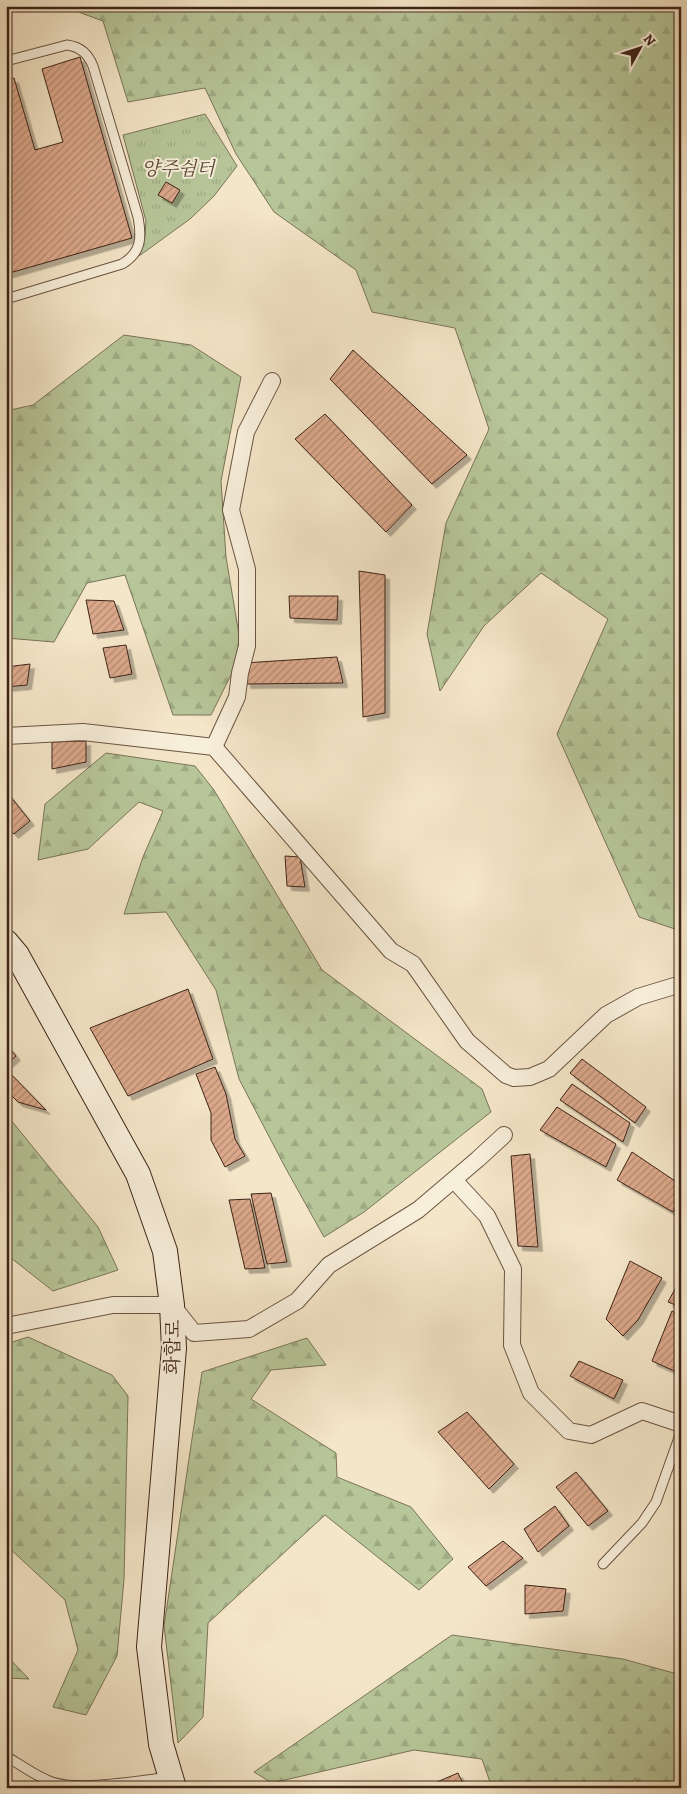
<svg xmlns="http://www.w3.org/2000/svg" width="687" height="1794" viewBox="0 0 687 1794" font-family="Alegreya,'Noto Serif KR',serif">
  <style>
    .forest { fill: url(#forest-firs); stroke: #7a7458 }
    .park { fill: url(#park-tufts); stroke: #7a7458 }
    .building { fill: url(#building-hatch); stroke: #3d2316; filter: url(#shadow) }
    .lines { fill: none; stroke-linecap: round; stroke-linejoin: round }
    .lane-casing { stroke: #6b5442; stroke-width: 11 }
    .street-casing { stroke: #6b5442; stroke-width: 18 }
    .secondary-casing { stroke: #3d2316; stroke-width: 26 }
    .lane { stroke: #f8efdb; stroke-width: 9 }
    .street { stroke: #f8efdb; stroke-width: 16 }
    .secondary { stroke: #f8efdb; stroke-width: 24 }
    .labels { text-anchor: middle; stroke-width: 4; stroke-linejoin: round; paint-order: stroke }
    .park-label { font-size: 19px; font-style: italic; fill: #5c4c37; stroke: #f8efdb }
    .street-label { font-size: 19px; fill: #3d2316; stroke: #f8efdb }
  </style>
  <defs>
    <pattern id="forest-firs" width="22" height="20" patternUnits="userSpaceOnUse" patternTransform="scale(1.25)"><rect width="22" height="20" fill="#b7c699"/><path d="M5 1l3.5 6h-7zM16 11l3.5 6h-7z" fill="#9eaa83"/></pattern>
    <pattern id="park-tufts" width="24" height="20" patternUnits="userSpaceOnUse" patternTransform="scale(1.25)"><rect width="24" height="20" fill="#b7c699"/><path d="M3 7l-1-3M5 7V3M7 7l1-3M15 17l-1-3M17 17v-4M19 17l1-3" fill="none" stroke="#9eaa83"/></pattern>
    <pattern id="building-hatch" width="6" height="6" patternUnits="userSpaceOnUse" patternTransform="scale(1.25)"><rect width="6" height="6" fill="#dca98c"/><path d="M-1 1l2-2M0 6l6-6M5 7l2-2" fill="none" stroke="#b48971"/></pattern>
    <filter id="shadow"><feDropShadow dx="4.5" dy="4.5" stdDeviation="0" flood-color="#0004"/></filter>
  </defs>
  <rect width="100%" height="100%" fill="#f4e6c8"/>
  <filter id="stains"><feTurbulence type="fractalNoise" baseFrequency=".004" numOctaves="4"/><feColorMatrix values="0 0 0 0 .2 0 0 0 0 .09 0 0 0 0 .02 0 0 0 .5 -.17"/></filter>
  <radialGradient id="worn" r=".72"><stop offset=".6" stop-color="#630" stop-opacity="0"/><stop offset="1" stop-color="#630" stop-opacity=".3"/></radialGradient>
  <!-- forest -->
  <g class="forest">
    <path d="M62 6H681V931L639 917 557 734 608 619 541 573 484 626 440 691 427 634 446 523 489 429 455 328 372 312 356 270 274 212 236 154 205 88 128 102 103 21Z"/>
    <path d="M124 335 191 345 241 377 221 481 226 557 242 653 211 715H173L125 575 87 583 54 642 6 638V411L33 405Z"/>
    <path d="M106 753 195 766 214 790 322 970 482 1089 491 1112 364 1212 324 1237 285 1167 239 1079 216 990 166 912 124 914 143 857 163 811 139 802 88 849 38 860 45 804Z"/>
    <path d="M6 1114 98 1227 118 1270 53 1291 6 1254Z"/>
    <path d="M28 1337 112 1375 128 1396 124 1579 117 1656 86 1715 53 1707 78 1650 65 1600 6 1545V1344Z"/>
    <path d="M307 1338 326 1365 271 1370 251 1399 336 1453 337 1477 411 1507 453 1559 419 1590 325 1515 208 1623 203 1717 178 1743 164 1626 202 1372Z"/>
    <path d="M452 1635 623 1659 681 1675V1788H637L636 1778 623 1788H492L482 1759 414 1750 272 1783 254 1772Z"/>
    <path d="M6 1655 29 1679 6 1678Z"/>
  </g>
  <!-- park -->
  <path class="park" d="M205 114 237 166 214 196 190 219 139 256 145 237 146 221 123 135Z"/>
  <!-- building -->
  <g class="building">
    <path d="M80 57 132 238 6 274V80L14 78 35 150 63 142 42 69Z"/>
    <path d="M166 182 180 190 172 203 158 195Z"/>
    <path d="M353 350 467 455 432 484 330 379Z"/>
    <path d="M325 414 412 505 386 532 295 439Z"/>
    <path d="M359 571 385 575V713L363 717Z"/>
    <path d="M289 596H338L337 620 290 618Z"/>
    <path d="M86 600 114 601 124 630 93 634Z"/>
    <path d="M126 645 132 674 110 678 103 648Z"/>
    <path d="M337 657 343 683 246 684 244 663Z"/>
    <path d="M30 664 27 685 6 687V667Z"/>
    <path d="M86 741V762L52 769V742Z"/>
    <path d="M6 791 30 821 14 834 6 826Z"/>
    <path d="M285 856 300 857 305 887 287 886Z"/>
    <path d="M188 989 213 1059 128 1096 90 1028Z"/>
    <path d="M6 1044 16 1056 6 1065Z"/>
    <path d="M582 1059 646 1107 635 1123 570 1073Z"/>
    <path d="M215 1067 226 1094 235 1139 245 1156 225 1167 211 1140V1113L196 1074Z"/>
    <path d="M6 1069 46 1110 18 1102 6 1090Z"/>
    <path d="M572 1084 630 1123 623 1142 560 1100Z"/>
    <path d="M557 1107 616 1144 606 1167 540 1130Z"/>
    <path d="M632 1152 681 1185V1200L673 1212 617 1180Z"/>
    <path d="M530 1154 538 1247 518 1246 511 1156Z"/>
    <path d="M271 1193 287 1262 267 1264 251 1194Z"/>
    <path d="M250 1199 265 1268 245 1269 229 1200Z"/>
    <path d="M630 1261 662 1278 638 1320 623 1336 606 1319Z"/>
    <path d="M681 1278V1307L668 1302Z"/>
    <path d="M672 1311 681 1316V1374L652 1361Z"/>
    <path d="M579 1361 623 1380 614 1399 570 1376Z"/>
    <path d="M467 1412 514 1464 489 1489 438 1432Z"/>
    <path d="M576 1472 608 1511 588 1526 556 1487Z"/>
    <path d="M555 1506 569 1526 538 1552 524 1529Z"/>
    <path d="M503 1541 523 1558 486 1586 468 1567Z"/>
    <path d="M525 1585 566 1589 563 1611 525 1614Z"/>
    <path d="M458 1773 465 1788H423Z"/>
  </g>
  <g class="lines">
    <defs>
      <g id="lane">
        <path d="M6 61 67 45C81 47 88 54 93 66L138 217C142 238 141 253 122 264L6 299"/>
        <path d="M603 1564 642 1523 656 1502 681 1432"/>
        <path d="M6 1756C19 1764 33 1774 47 1780 74 1793 139 1780 171 1777"/>
      </g>
      <g id="street">
        <path d="M6 736 83 732 214 747 391 951 413 964 467 1041 506 1075 514 1078 530 1077 549 1069 606 1015 638 997 681 984"/>
        <path d="M214 747 237 697 240 673 247 646V569L231 510 246 432 272 381"/>
        <path d="M454 1180 487 1216 513 1269 512 1345 531 1393 569 1431 591 1435 642 1411 681 1424"/>
        <path d="M6 1326 113 1305H172L194 1333 249 1329 297 1301 329 1265 418 1210 478 1159 504 1135"/>
      </g>
      <path id="secondary" d="M6 942 17 955 138 1174 165 1251 172 1305 174 1348 149 1647 161 1744 174 1788"/>
    </defs>
    <!-- lane casing -->
    <use href="#lane" class="lane-casing"/>
    <!-- street casing -->
    <use href="#street" class="street-casing"/>
    <!-- secondary casing -->
    <use href="#secondary" class="secondary-casing"/>
    <!-- lane -->
    <use href="#lane" class="lane"/>
    <!-- street -->
    <use href="#street" class="street"/>
    <!-- secondary -->
    <use href="#secondary" class="secondary"/>
  </g>
  <g class="labels">
    <!-- park labels -->
    <g class="park-label">
      <text x="178" y="175">양주쉼터</text>
    </g>
    <!-- street labels -->
    <g class="street-label">
      <text transform="translate(172 1347) rotate(-89)" y="7">화합로</text>
    </g>
  </g>
  <!-- margin -->
  <rect width="687" height="1794" fill="none" stroke="#f4e6c8" stroke-width="25"/>
  <rect x="8" y="8" width="672" height="1779" fill="none" stroke="#3d2316" stroke-width="2.5"/>
  <rect x="12" y="12" width="662" height="1769" fill="none" stroke="#3d2316"/>
  <!-- north arrow -->
  <g transform="translate(640 48) rotate(50)" stroke="#f8efdb" stroke-width="4" paint-order="stroke">
  <path d="M0-4L9 19L0 12L-9 19Z" fill="#3d2316"/>
  <text y="-8" font-size="14" font-weight="bold" text-anchor="middle" fill="#3d2316">N</text>
  </g>
  <rect width="100%" height="100%" filter="url(#stains)"/>
  <rect width="100%" height="100%" fill="url(#worn)"/>
</svg>
